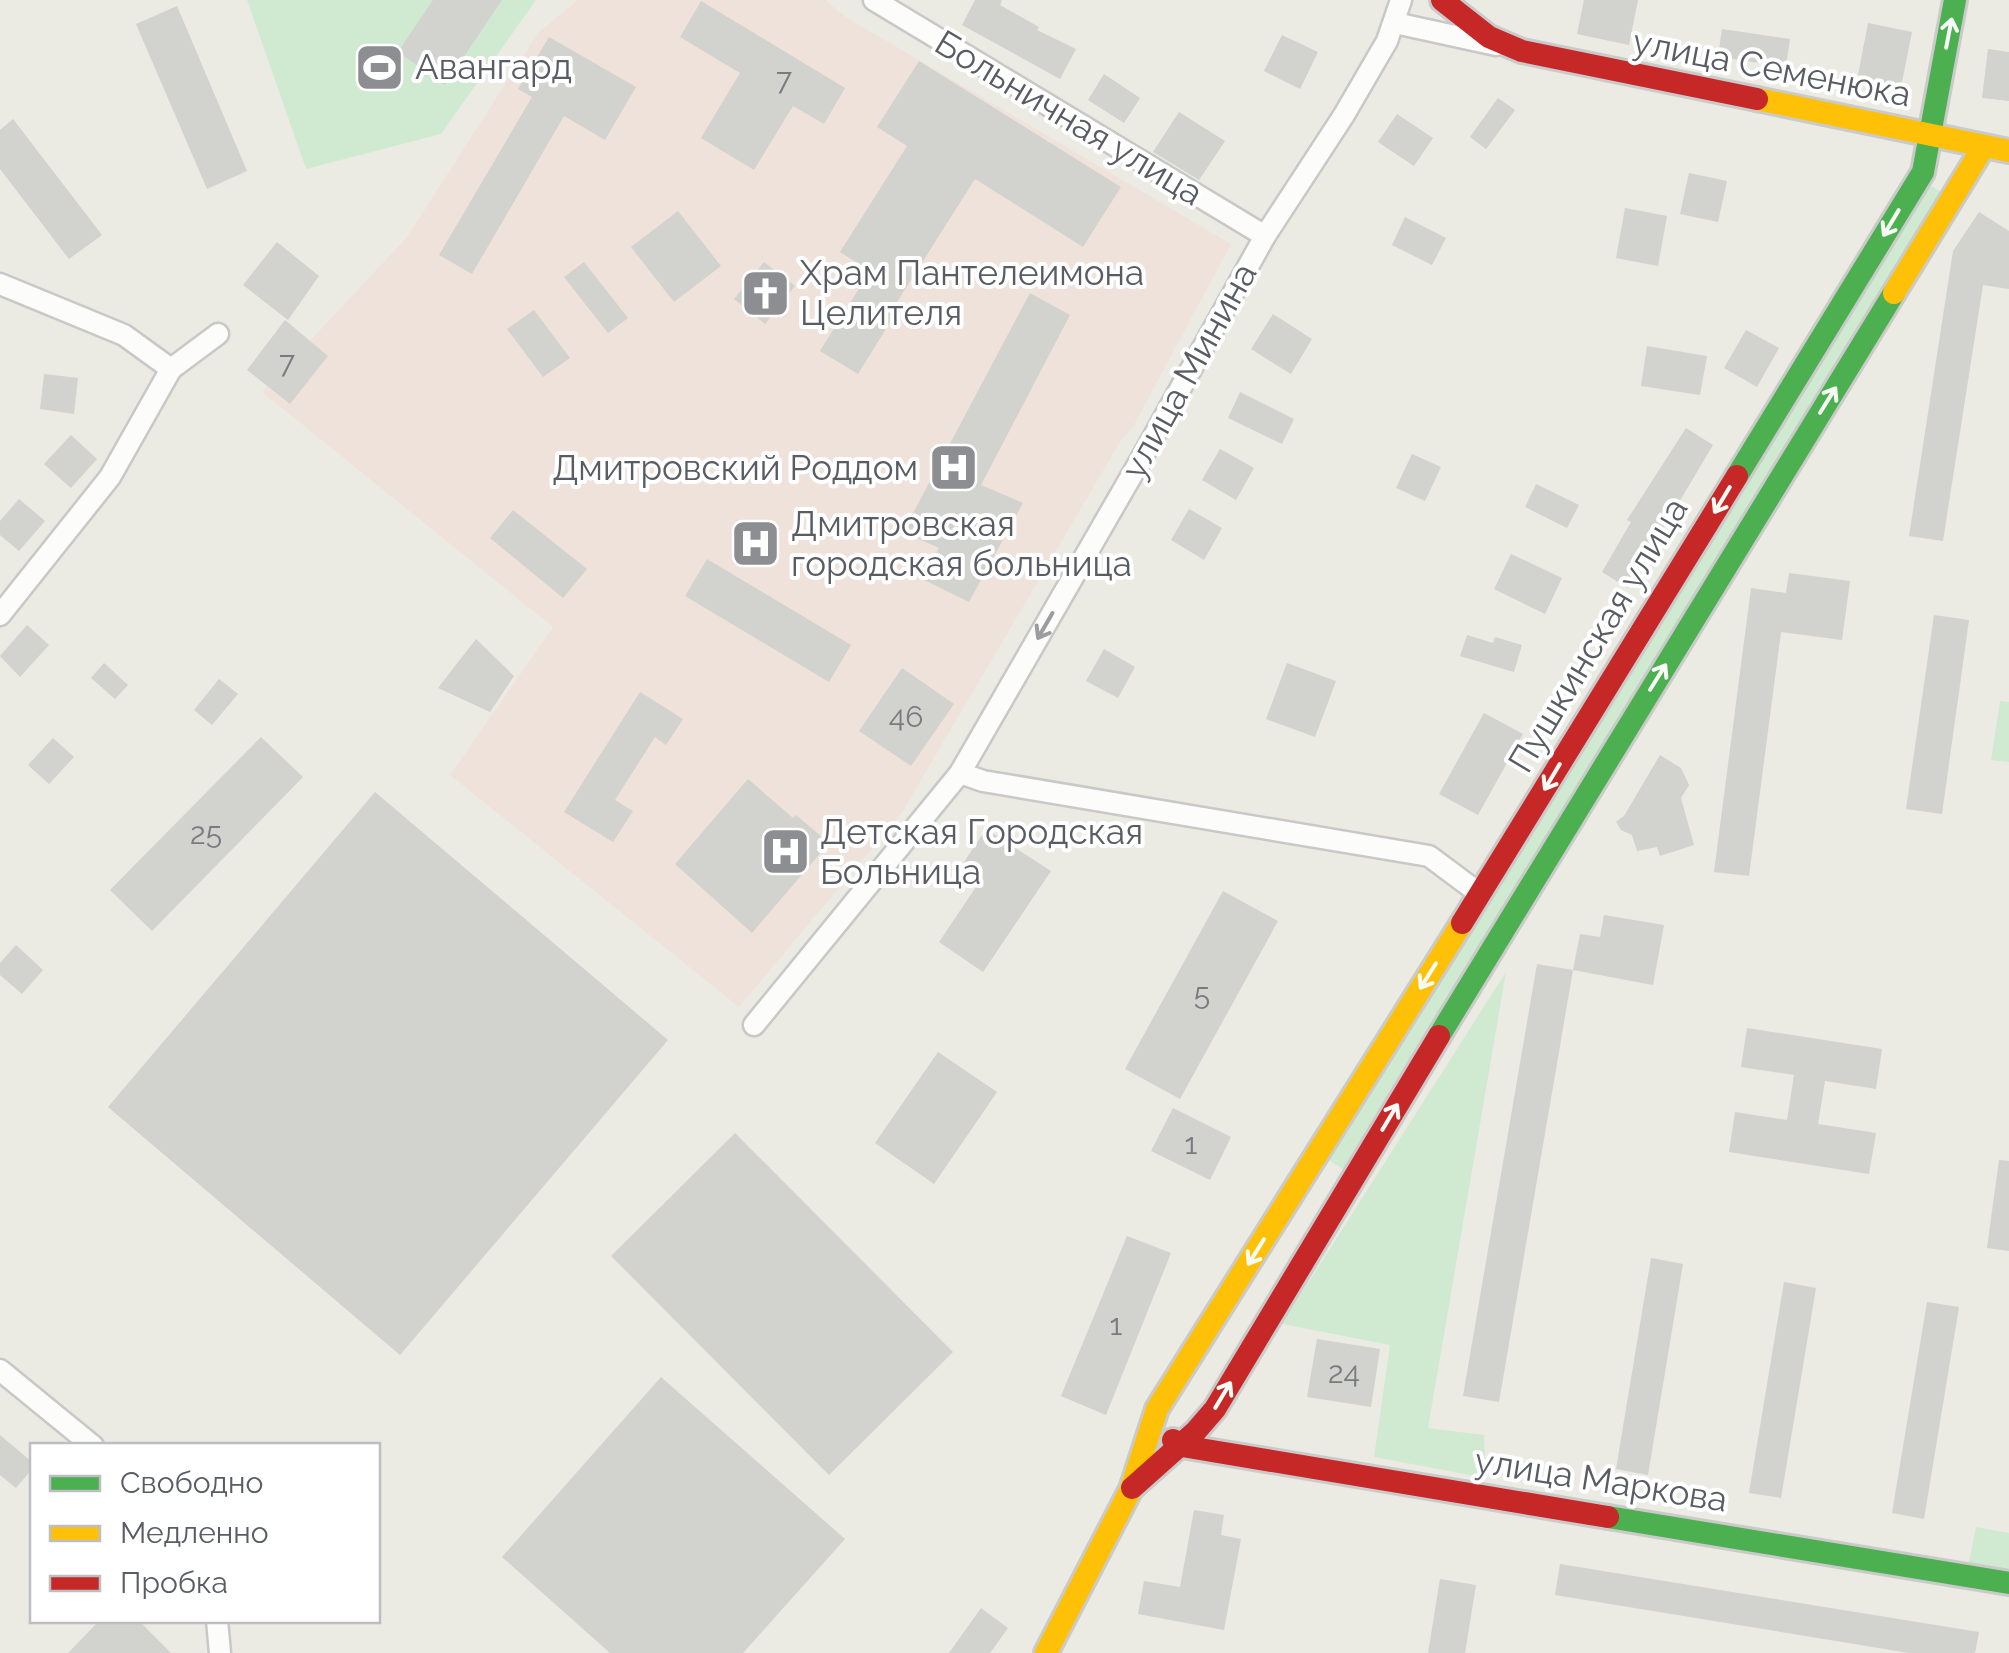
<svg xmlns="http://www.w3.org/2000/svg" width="2009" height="1653" viewBox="0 0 2009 1653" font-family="Raleway,sans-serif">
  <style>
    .medical { fill: #efe2da }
    .green { fill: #d0ead2 }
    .building { fill: #d2d2ce }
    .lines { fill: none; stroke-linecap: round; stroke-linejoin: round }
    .street-casing { stroke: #c8c8c7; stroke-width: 25 }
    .fast-casing { stroke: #cacaca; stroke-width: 28 }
    .slow-casing { stroke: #cacaca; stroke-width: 28 }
    .jam-casing { stroke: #cacaca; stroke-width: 28 }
    .street { stroke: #fcfcfb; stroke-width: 20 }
    .fast { stroke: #4caf50; stroke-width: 22 }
    .slow { stroke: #ffc107; stroke-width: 22 }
    .jam { stroke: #c62828; stroke-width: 22 }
    .oneway { stroke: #f6fbf6 }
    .oneway2 { stroke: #9b9ca0 }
    .labels { text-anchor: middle; stroke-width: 8; stroke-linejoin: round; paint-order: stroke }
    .number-label { font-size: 30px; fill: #797b80 }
    .poi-label { font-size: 35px; fill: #5a5c64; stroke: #fff; text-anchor: start }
    .street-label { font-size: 35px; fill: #5a5c64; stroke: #fff }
  </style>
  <rect width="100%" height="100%" fill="#ebebe4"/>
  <!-- medical -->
  <path class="medical" d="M578 0H825L846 17 1231 244 1134 425 1120 442 901 814 739 1007 450 775 553 627 262 392 407 237 538 33Z"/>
  <!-- green -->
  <g class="green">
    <path d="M247 0H536L441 134 306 169Z"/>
    <path d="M1928 184 1946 195 1344 1170 1326 1158Z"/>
    <path d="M2000 701 2009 702V762L1991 760Z"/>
    <path d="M1506 972 1428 1428 1484 1435 1486 1478 1374 1457 1390 1345 1282 1324Z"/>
    <path d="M1976 1527 2009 1533V1573L1968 1566Z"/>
  </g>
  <!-- building -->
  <g class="building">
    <path d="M433 0H502L445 85 398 52Z"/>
    <path d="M975 0H1002L1000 5 1039 27 1037 30 1076 49 1060 79 962 25Z"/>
    <path d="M1584 0H1638L1629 45 1577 34Z"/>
    <path d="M701 1 845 88 824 124 793 106 754 170 701 138 740 73 680 37Z"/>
    <path d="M177 6 247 171 207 189 136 24Z"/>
    <path d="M1868 23 1912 32 1900 92 1866 85 1868 77 1858 75Z"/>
    <path d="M1722 29 1790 39 1786 67 1718 57Z"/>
    <path d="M1282 35 1318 52 1300 89 1264 71Z"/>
    <path d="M549 37 636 87 605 140 564 116 472 274 439 255 532 97 518 89Z"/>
    <path d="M1988 49 2009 52V101L1982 98Z"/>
    <path d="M919 61 1121 187 1083 247 975 179 890 313 894 316 858 374 820 351 870 271 840 252 907 146 877 127Z"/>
    <path d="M1104 74 1140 98 1124 123 1088 100Z"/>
    <path d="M1498 98 1515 110 1486 149 1470 137Z"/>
    <path d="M1179 112 1225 141 1199 180 1153 152Z"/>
    <path d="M1397 114 1433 138 1414 166 1378 142Z"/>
    <path d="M13 119 102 235 69 259 0 169V130Z"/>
    <path d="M1689 173 1727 181 1718 222 1680 214Z"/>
    <path d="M1625 208 1667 216 1658 266 1616 258Z"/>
    <path d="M678 211 721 266 674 302 631 247Z"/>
    <path d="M1979 212 2009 231V289L1983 285 1943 541 1909 536 1953 251Z"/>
    <path d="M1405 217 1446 238 1432 265 1392 245Z"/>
    <path d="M277 242 319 276 288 320 243 285Z"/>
    <path d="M584 262 628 318 608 333 564 277Z"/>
    <path d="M764 262 795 286 765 324 734 299Z"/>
    <path d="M1030 293 1070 315 981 485 1023 503 969 602 922 579 939 548 903 532Z"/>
    <path d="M534 310 570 358 543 377 507 329Z"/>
    <path d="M1273 314 1312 339 1291 374 1251 349Z"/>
    <path d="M285 320 328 356 290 404 247 370Z"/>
    <path d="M1746 330 1779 348 1757 387 1724 368Z"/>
    <path d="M1647 346 1707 356 1700 395 1641 386Z"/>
    <path d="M44 374 78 378 74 414 40 409Z"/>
    <path d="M1240 392 1294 419 1282 444 1228 418Z"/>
    <path d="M1686 428 1713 445 1628 588 1602 572 1631 522 1627 520Z"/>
    <path d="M71 435 97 459 71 488 44 464Z"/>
    <path d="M1220 449 1254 468 1236 500 1202 480Z"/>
    <path d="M1412 454 1441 467 1425 501 1396 488Z"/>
    <path d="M1536 484 1579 505 1567 528 1525 507Z"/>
    <path d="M19 499 45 521 19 551 0 535V521Z"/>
    <path d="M1189 509 1222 528 1204 560 1171 540Z"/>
    <path d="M513 510 587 569 563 598 490 538Z"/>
    <path d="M1511 554 1562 578 1545 614 1494 589Z"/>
    <path d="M707 559 851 645 829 682 685 596Z"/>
    <path d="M1789 573 1850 581 1842 640 1781 632 1749 876 1714 872 1751 588 1786 593Z"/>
    <path d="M1934 615 1969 620 1942 814 1906 809Z"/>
    <path d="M27 625 49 645 20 677 0 656Z"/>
    <path d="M1467 635 1493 643 1495 637 1522 645 1514 672 1460 656Z"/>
    <path d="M476 639 514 676 490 712 438 688Z"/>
    <path d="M1104 649 1135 667 1118 698 1086 681Z"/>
    <path d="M104 663 128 685 115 699 91 678Z"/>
    <path d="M1287 663 1336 681 1315 737 1266 719Z"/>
    <path d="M902 668 954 704 911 766 859 731Z"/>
    <path d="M219 679 238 694 212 725 194 710Z"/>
    <path d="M640 692 683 719 666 745 655 737 615 800 633 811 613 842 564 812Z"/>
    <path d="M1484 713 1523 734 1478 815 1439 794Z"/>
    <path d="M261 737 303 777 152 931 110 890Z"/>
    <path d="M53 738 74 757 49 784 28 765Z"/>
    <path d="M1660 755 1681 768 1689 785 1681 798 1694 845 1660 856 1657 847 1637 851 1632 835 1621 830 1616 822 1624 816Z"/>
    <path d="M748 779 793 818 796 815 829 843 752 933 675 864Z"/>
    <path d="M375 792 668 1040 400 1355 108 1107Z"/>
    <path d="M986 829 1051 871 983 972 939 942 980 881 960 868Z"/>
    <path d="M1223 891 1278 921 1180 1099 1125 1069Z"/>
    <path d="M1604 915 1664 925 1653 985 1573 970 1580 934 1600 937Z"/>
    <path d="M16 945 43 970 22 994 0 975V963Z"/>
    <path d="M1537 964 1573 970 1499 1402 1463 1396Z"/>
    <path d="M1747 1028 1882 1049 1876 1089 1825 1081 1818 1124 1876 1133 1869 1174 1729 1152 1735 1112 1787 1120 1794 1075 1741 1067Z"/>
    <path d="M938 1052 997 1092 934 1184 875 1143Z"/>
    <path d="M1173 1108 1231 1137 1210 1180 1151 1151Z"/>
    <path d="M735 1133 953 1352 829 1475 611 1256Z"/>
    <path d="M1999 1160 2009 1161V1251L1987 1248Z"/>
    <path d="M1127 1236 1171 1253 1106 1415 1061 1396Z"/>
    <path d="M1651 1258 1683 1264 1648 1475 1616 1469Z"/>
    <path d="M1784 1282 1816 1288 1781 1498 1749 1493Z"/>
    <path d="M1927 1302 1959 1307 1924 1519 1892 1513Z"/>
    <path d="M1317 1339 1380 1349 1371 1407 1307 1397Z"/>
    <path d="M661 1377 845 1539 743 1653H610L502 1557Z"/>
    <path d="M0 1435 32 1462V1469L16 1488 0 1475Z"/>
    <path d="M1194 1510 1224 1515 1221 1535 1241 1539 1224 1630 1138 1614 1144 1581 1180 1587Z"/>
    <path d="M1560 1564 1979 1632 1975 1653H1909L1555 1595Z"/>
    <path d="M1440 1579 1476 1585 1465 1653H1428Z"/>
    <path d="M981 1608 1008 1628 990 1653H949Z"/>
    <path d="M100 1620H138L171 1653H68Z"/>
  </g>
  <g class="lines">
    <defs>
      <g id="street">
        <path d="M874 0 1265 236"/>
        <path d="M1395 23 1496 45"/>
        <path d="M0 284 124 335 171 369"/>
        <path d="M0 615 110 477 171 369 218 334"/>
        <path d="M960 773 983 781 1429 856 1480 894"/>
        <path d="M754 1025 960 773 1144 454 1265 236 1344 115 1387 41 1401 0"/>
        <path d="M0 1370 93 1446"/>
        <path d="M217 1620 220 1653"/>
      </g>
      <g id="fast">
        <path d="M1737 476 1923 172 1955 0"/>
        <path d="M1439 1036 1894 293"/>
        <path d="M1608 1517 2009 1583"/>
      </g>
      <g id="slow">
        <path d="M1757 99 2009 151"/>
        <path d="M1894 293 1984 146"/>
        <path d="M1046 1653 1131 1489 1157 1409 1462 923"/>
      </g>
      <g id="jam">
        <path d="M1442 0 1489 37 1522 51 1757 99"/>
        <path d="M1462 923 1737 476"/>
        <path d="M1173 1440 1182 1446 1608 1517"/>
        <path d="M1132 1488 1196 1431 1215 1409 1439 1036"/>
      </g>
    </defs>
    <!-- street casing -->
    <use href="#street" class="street-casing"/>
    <!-- fast casing -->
    <use href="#fast" class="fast-casing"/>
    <!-- slow casing -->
    <use href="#slow" class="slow-casing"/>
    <!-- jam casing -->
    <use href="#jam" class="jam-casing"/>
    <!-- street -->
    <use href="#street" class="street"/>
    <!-- fast -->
    <use href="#fast" class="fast"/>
    <!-- slow -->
    <use href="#slow" class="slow"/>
    <!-- jam -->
    <use href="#jam" class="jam"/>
  </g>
  <!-- one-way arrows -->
  <defs><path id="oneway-shaft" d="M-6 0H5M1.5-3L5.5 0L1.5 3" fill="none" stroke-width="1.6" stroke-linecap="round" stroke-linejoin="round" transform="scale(2.5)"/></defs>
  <g class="oneway">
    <use href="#oneway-shaft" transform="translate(1949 33) rotate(-79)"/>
    <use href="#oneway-shaft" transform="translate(1891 223) rotate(121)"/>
    <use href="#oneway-shaft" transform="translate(1828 400) rotate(-58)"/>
    <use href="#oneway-shaft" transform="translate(1722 500) rotate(121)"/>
    <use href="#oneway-shaft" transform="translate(1658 677) rotate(-58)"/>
    <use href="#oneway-shaft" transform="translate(1552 777) rotate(121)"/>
    <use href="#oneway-shaft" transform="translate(1428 976) rotate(122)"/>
    <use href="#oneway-shaft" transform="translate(1390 1117) rotate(-59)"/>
    <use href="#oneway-shaft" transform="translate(1256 1252) rotate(122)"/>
    <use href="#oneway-shaft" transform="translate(1223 1395) rotate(-59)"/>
  </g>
  <use class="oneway2" href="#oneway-shaft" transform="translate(1045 626) rotate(120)"/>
  <!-- icons -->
  <defs>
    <symbol id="stadium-square" viewBox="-11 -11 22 22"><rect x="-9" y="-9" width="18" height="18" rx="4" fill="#8d8e91" stroke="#fff"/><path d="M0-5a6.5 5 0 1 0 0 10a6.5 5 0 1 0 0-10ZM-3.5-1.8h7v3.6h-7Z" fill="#fff"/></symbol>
    <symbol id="church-square" viewBox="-11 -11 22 22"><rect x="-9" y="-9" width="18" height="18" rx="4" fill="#8d8e91" stroke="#fff"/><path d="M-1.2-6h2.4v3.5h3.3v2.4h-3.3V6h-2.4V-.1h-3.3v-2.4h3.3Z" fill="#fff"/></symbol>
    <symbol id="hospital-square" viewBox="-11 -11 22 22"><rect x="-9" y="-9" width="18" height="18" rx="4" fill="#8d8e91" stroke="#fff"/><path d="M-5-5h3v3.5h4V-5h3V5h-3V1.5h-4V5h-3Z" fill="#fff"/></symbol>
  </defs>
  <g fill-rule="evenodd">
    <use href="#stadium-square" x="352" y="40" width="55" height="55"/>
    <use href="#church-square" x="738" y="266" width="55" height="55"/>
    <use href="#hospital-square" x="926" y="440" width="55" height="55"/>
    <use href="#hospital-square" x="728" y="516" width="55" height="55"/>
    <use href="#hospital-square" x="758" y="824" width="55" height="55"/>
  </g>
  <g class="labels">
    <!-- number labels -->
    <g class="number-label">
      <text x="784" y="90">7</text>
      <text x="287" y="373">7</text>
      <text x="906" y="727">46</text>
      <text x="206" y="844">25</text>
      <text x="1202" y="1005">5</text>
      <text x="1191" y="1154">1</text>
      <text x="1116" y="1335">1</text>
      <text x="1344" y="1383">24</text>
    </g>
    <!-- poi labels -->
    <g class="poi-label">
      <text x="415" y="79">Авангард</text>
      <text x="800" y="285">Храм Пантелеимона<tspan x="800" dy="40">Целителя</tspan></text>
      <text x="918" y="480" text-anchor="end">Дмитровский Роддом</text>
      <text x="791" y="536">Дмитровская<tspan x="791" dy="40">городская больница</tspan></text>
      <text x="820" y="844">Детская Городская<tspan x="820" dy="40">Больница</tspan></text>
    </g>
    <!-- street labels -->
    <g class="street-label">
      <text transform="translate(1772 68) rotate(11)" y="12">улица Семенюка</text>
      <text transform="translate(1069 118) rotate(31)" y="12">Больничная улица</text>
      <text transform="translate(1189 371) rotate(-61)" y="12">улица Минина</text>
      <text transform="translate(1598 635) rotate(-59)" y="12">Пушкинская улица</text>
      <text transform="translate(1601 1480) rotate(9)" y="12">улица Маркова</text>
    </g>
  </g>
  <!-- legend -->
  <rect x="30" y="1443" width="350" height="180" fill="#ffffff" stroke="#bdbec1" stroke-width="2.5"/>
  <rect x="50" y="1476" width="50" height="15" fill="#4caf50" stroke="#bdbec1" stroke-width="2.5"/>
  <text x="120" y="1493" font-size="30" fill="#5a5c64">Свободно</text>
  <rect x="50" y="1526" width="50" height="15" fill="#ffc107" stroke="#bdbec1" stroke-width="2.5"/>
  <text x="120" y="1543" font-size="30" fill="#5a5c64">Медленно</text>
  <rect x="50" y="1576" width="50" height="15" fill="#c62828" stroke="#bdbec1" stroke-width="2.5"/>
  <text x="120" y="1593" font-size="30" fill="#5a5c64">Пробка</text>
</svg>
